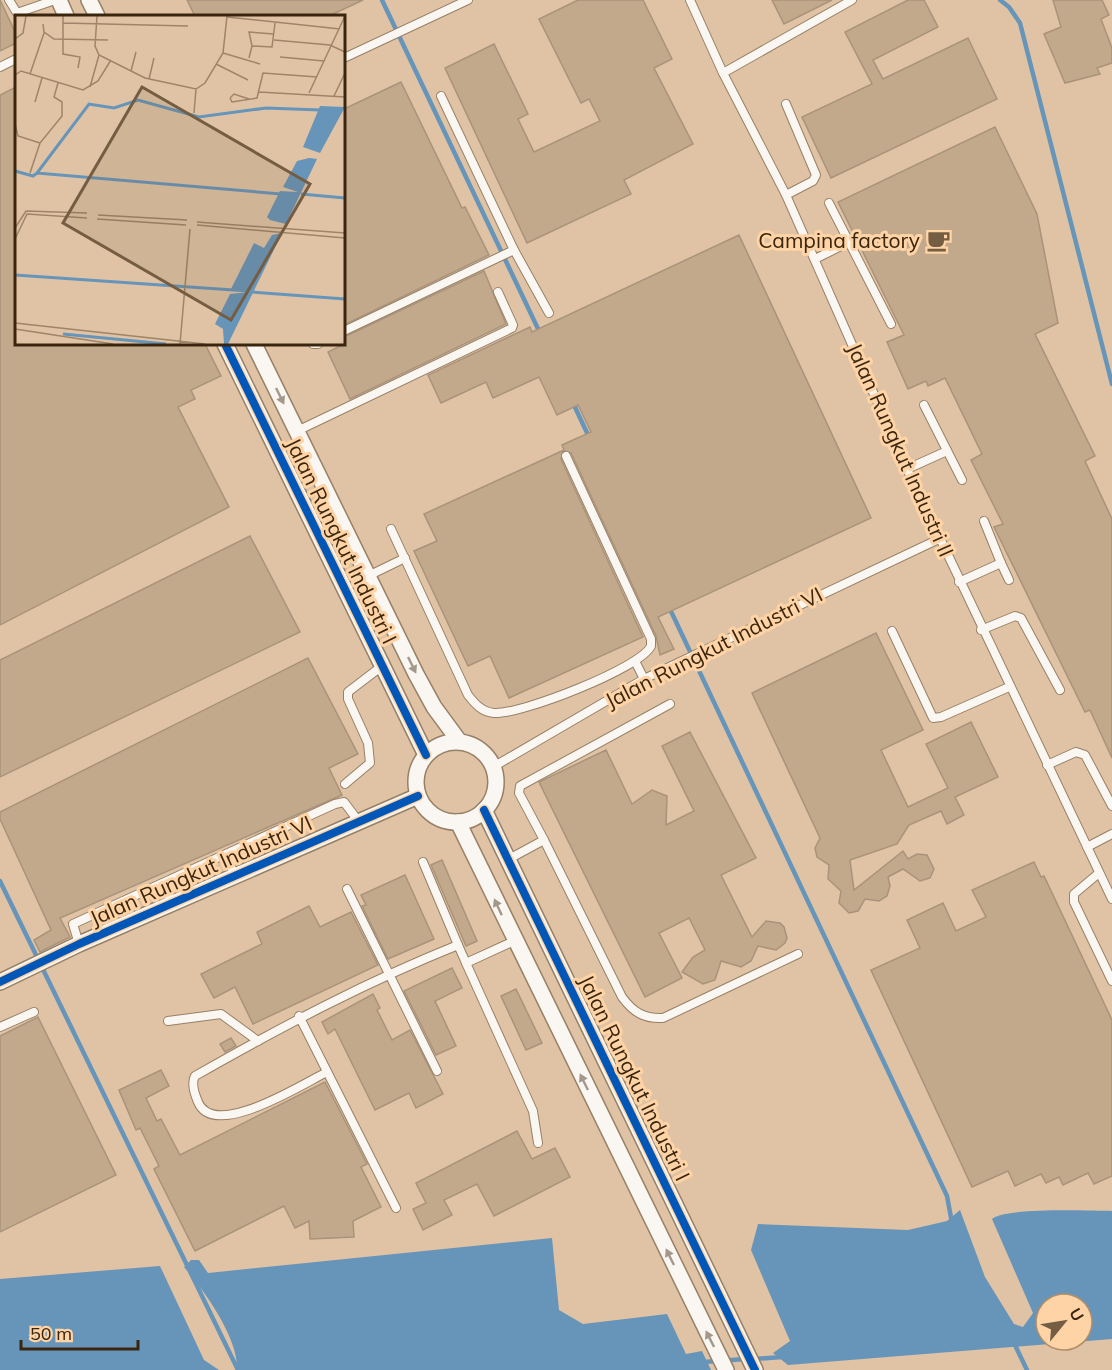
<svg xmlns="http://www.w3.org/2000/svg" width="1112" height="1370" viewBox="0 0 1112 1370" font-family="Mulish,sans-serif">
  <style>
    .water { fill: #6795ba; fill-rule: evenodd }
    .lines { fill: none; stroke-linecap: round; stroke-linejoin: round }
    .stream { stroke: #6795ba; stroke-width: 4.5 }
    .building { fill: #c3a98b; stroke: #a9937a; stroke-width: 1.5 }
    .service-casing { stroke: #978066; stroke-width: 10 }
    .minor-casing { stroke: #978066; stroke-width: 18 }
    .service { stroke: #faf6f1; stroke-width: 8 }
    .minor { stroke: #faf6f1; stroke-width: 15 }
    .cycleway-casing { stroke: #fed3a6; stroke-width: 11 }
    .cycleway { stroke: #0057b8; stroke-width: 8 }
    .oneway { fill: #a4988b }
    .labels { text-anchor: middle; stroke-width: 6; stroke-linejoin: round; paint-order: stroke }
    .poi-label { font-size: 21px; fill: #3a260e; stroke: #fed3a6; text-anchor: end }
    .street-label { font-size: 21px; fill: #3a260e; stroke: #fed3a6 }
    .inset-river { fill: none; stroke: #6795ba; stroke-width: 3 }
    .inset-road { fill: none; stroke: #9e8468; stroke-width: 1.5 }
    .view { fill: #745d42; fill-opacity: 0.15; stroke: #745d42; stroke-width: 3 }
    .inset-edge { fill: none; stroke: #3a260e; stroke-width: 3 }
  </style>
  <rect width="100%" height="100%" fill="#e0c3a4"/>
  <!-- water -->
  <g class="water">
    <path d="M960 1210 985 1277 1014 1324 1023 1327 1033 1313 992 1219C1005 1207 1091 1211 1112 1211V1339L788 1365 773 1353 790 1341 751 1250 758 1224 908 1230 947 1221ZM1046 1304H1082V1340H1046Z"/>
    <path d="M552 1238 559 1310 583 1324 667 1314 686 1354 702 1351 711 1370H237C239 1339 204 1290 184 1267L191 1260H199L208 1273Z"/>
    <path d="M160 1266 204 1360 219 1370H0V1279Z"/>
  </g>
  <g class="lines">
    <!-- stream -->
    <g class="stream">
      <path d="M382 0 540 333"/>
      <path d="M1000 0 1009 7 1020 23 1112 384"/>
      <path d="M573 403 589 437"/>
      <path d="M669 607 947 1196 952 1223"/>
      <path d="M0 881 238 1370"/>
      <path d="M1013 1341 1027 1370"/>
      <path d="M754 1359 782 1357"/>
      <path d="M703 1362 746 1359"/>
    </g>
  </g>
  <!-- building -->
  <g class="building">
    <path d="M0 0 16 34V43L0 51Z"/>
    <path d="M187 0H363L329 16H195Z"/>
    <path d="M578 0H643L672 59 654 68 693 144 624 180 631 194 527 243 445 68 494 44 528 114 518 119 534 152 600 121 589 99 581 103 539 19Z"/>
    <path d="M772 0H832L784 24Z"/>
    <path d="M908 0H924L938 27 873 60 883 79 968 38 997 99 831 178 802 117 872 84 845 32Z"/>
    <path d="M1053 0H1102L1109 15 1101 19 1112 48V63L1097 68 1100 74 1065 83 1044 34 1061 27Z"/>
    <path d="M401 82 462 208 465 207 489 255 344 325V109Z"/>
    <path d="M16 87V344H205L221 376 191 390 195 399 178 407 229 507 0 625V95Z"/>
    <path d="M995 127 1037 214 1058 323 1035 334 1095 456 1085 461 1112 519V758L1090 710 1085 712 994 527 1003 524 971 460 982 454 945 378 928 386 926 381 908 389 887 342 904 335 838 202Z"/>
    <path d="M739 235 871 518 658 617 674 649 660 655 656 636 571 453 563 451 561 459 643 637 509 698 490 656 468 666 414 551 437 541 424 514 564 450 562 445 591 432 578 405 557 415 539 377 493 398 486 382 441 403 428 375 530 327 532 332Z"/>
    <path d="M484 271 506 324 350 399 328 352 344 344V337Z"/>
    <path d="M250 536 300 632 0 777V660Z"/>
    <path d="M876 633 923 730 881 750 908 807 948 788 926 744 971 722 998 777 955 797 964 815 947 824 941 811 909 825 897 844 850 860 854 890 903 851 908 859 917 854 927 855 934 869 930 878 920 881 903 869 888 877 890 886 887 896 879 901 865 899 858 911 849 913 839 903 841 891 828 879 829 865 817 857 815 848 820 838 752 693Z"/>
    <path d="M308 658 358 754 329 768 342 795 60 918 70 937 40 952 34 940 51 930 0 819V812Z"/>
    <path d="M690 732 756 858 721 875 752 937 766 921 780 923 784 927 787 938 785 943 776 950 758 946 751 961 741 967 721 961 715 980 703 984 682 972 693 957 705 950 689 918 659 933 682 978 645 997 539 782 606 750 632 804 652 790 667 796 666 825 694 811 662 746Z"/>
    <path d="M442 860 477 941 466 946 431 865Z"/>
    <path d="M1034 862 1041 877 1044 876 1112 1020V1176L1094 1184 1088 1173 1063 1185 1059 1177 1046 1183 1041 1174 1015 1186 1008 1171 972 1187 871 970 920 948 907 920 943 903 956 931 986 917 972 890Z"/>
    <path d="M405 875 434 939 388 959 362 906 366 905 361 895Z"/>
    <path d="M309 906 320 927 351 912 378 965 253 1024 235 987 214 998 201 974 262 944 257 932Z"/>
    <path d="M452 968 462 988 435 1001 456 1046 436 1055 404 991Z"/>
    <path d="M516 989 542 1043 526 1050 501 996Z"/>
    <path d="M373 994 380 1008 377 1010 392 1040 410 1030 443 1094 416 1108 409 1093 375 1110 335 1029 328 1034 322 1022Z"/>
    <path d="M38 1017 116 1175 0 1232V1036Z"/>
    <path d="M231 1038 236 1046 225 1052 220 1044Z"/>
    <path d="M161 1070 169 1086 146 1098 157 1121 161 1119 180 1155 325 1082 367 1164 361 1167 381 1207 353 1221 354 1237 310 1239 309 1221 295 1228 284 1206 195 1251 154 1169 159 1166 140 1128 136 1130 119 1090Z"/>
    <path d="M517 1131 532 1159 555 1148 570 1177 494 1216 477 1184 444 1200 452 1215 423 1230 413 1209 426 1203 416 1183Z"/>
  </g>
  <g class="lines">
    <defs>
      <g id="service">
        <path d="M9 0 17 13 55 0"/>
        <path d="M690 0 723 73 786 195 907 469 1112 899"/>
        <path d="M344 58 468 0"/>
        <path d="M0 67 16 59"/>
        <path d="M723 73 852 0"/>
        <path d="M441 96 514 250 549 313"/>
        <path d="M786 104 816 175 813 181 786 195"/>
        <path d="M829 203 849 242"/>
        <path d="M815 259 849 242 891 324"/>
        <path d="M344 331 514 250"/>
        <path d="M313 344H318"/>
        <path d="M924 405 962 480"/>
        <path d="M297 431 512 328 513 325 498 292"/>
        <path d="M907 469 947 451"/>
        <path d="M391 529 468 695C475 704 482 712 494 713 520 715 641 668 651 646V639L566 456"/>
        <path d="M1001 563 1009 580"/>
        <path d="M368 576 405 558"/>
        <path d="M959 582 1001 563 984 521"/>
        <path d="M981 630 1015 616 1021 618 1060 690"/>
        <path d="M892 631 933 718 941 717 1009 687"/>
        <path d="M635 661 644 679"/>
        <path d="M1047 765 1076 752 1085 755 1112 806"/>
        <path d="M493 767 644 679 939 539"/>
        <path d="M345 784 370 763 368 743 348 699V692L382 666"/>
        <path d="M544 840 519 793 520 786 670 704"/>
        <path d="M1087 847 1112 834"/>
        <path d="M226 855 235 876"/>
        <path d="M507 860 544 840 622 997C633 1012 644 1019 663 1018L798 954"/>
        <path d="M423 862 458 945"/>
        <path d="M1099 873 1074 894V902L1112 981"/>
        <path d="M163 883 172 903"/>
        <path d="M347 889 437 1071"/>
        <path d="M79 944 73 924 335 804 344 802 359 822"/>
        <path d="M466 963 533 1111 538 1143"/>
        <path d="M299 1016 396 1208"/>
        <path d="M168 1021 221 1014 258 1041"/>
        <path d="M0 1027 34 1012"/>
        <path d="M327 1072C304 1083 214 1141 198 1102 195 1095 191 1083 195 1076 281 1027 366 982 458 945L466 963 514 941"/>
      </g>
      <g id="minor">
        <path d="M59 0 66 16"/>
        <path d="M89 0 97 16"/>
        <path d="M225 344 426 755"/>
        <path d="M254 344 416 674 434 707 459 741"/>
        <circle cx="456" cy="782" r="40"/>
        <path d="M484 810 755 1370"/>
        <path d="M458 822 726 1370"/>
        <path d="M0 982 79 944 418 796"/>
      </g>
    </defs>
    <!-- service casing -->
    <use href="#service" class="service-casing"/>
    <!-- minor casing -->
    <use href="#minor" class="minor-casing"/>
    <!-- service -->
    <use href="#service" class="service"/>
    <!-- minor -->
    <use href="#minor" class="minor"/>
    <defs>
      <g id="cycleway">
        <path d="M225 344 426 755"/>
        <path d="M484 810 755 1370"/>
        <path d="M0 982 79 944 418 796"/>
      </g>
    </defs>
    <!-- cycleway casing -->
    <use href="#cycleway" class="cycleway-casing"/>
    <!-- cycleway -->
    <use href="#cycleway" class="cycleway"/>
  </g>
  <!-- one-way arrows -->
  <defs><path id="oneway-solid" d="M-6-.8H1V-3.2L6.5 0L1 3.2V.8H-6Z" transform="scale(1.5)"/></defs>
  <g class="oneway">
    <use href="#oneway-solid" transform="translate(280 396) rotate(64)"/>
    <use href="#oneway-solid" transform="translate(412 665) rotate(64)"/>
    <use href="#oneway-solid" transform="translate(498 907) rotate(-115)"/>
    <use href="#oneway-solid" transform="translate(584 1082) rotate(-116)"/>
    <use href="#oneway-solid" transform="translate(670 1257) rotate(-116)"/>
    <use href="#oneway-solid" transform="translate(710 1339) rotate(-117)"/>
  </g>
  <!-- icons -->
  <defs>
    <symbol id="cafe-bare" viewBox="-9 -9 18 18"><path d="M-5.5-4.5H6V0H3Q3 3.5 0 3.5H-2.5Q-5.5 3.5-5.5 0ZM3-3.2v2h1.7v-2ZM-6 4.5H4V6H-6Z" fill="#745d42" stroke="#fed3a6" stroke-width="2.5" paint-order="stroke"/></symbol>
  </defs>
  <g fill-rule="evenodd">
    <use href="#cafe-bare" x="922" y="224" width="33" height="33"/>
  </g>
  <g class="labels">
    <!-- poi labels -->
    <g class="poi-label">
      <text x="920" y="248">Campina factory</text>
    </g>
    <!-- street labels -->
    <g class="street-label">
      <text transform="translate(900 450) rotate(66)" y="7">Jalan Rungkut Industri II</text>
      <text transform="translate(341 541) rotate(64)" y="7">Jalan Rungkut Industri I</text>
      <text transform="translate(714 648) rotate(-27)" y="7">Jalan Rungkut Industri VI</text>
      <text transform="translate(201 871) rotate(-24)" y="7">Jalan Rungkut Industri VI</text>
      <text transform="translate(634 1078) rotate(64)" y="7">Jalan Rungkut Industri I</text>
    </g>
  </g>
  <!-- overview -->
  <g transform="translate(15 15)">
    <rect width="330" height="330" fill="#e0c3a4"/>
    <path d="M305 91 330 92 305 138 288 132ZM294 143 302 144 271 209 255 205 252 202 265 176 283 177 268 172 282 146ZM267 218 213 329H209L208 314 200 309 215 279 234 277 216 274 239 228 249 233 257 220Z" fill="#6795ba"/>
    <path class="inset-river" d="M0 156 18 161 22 158 266 179M22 158 74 89 99 93 123 85 184 102 251 93 305 95M286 179 330 183M0 260 233 276M237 277 330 284M48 319 151 329"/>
    <path class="inset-road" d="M48 1V39L65 42 63 53M82 1 80 31 84 40 130 63 181 74 190 68 208 38 212 1M212 2 325 14M48 8 173 11M28 9 29 17 39 24 93 25M0 24 8 18 11 1M259 25 315 30 330 37M237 31 234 17 259 19M208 38 245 49M265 42 309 46M234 43 237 31 257 32 260 8M201 49 233 65M116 56 121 37M15 59 29 18M0 60 6 56 68 75 83 66 96 45M134 64 139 43M75 72 84 40M244 77 330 82M294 78 330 1M319 81 330 58M215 83 217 87 242 83 248 58 302 62M215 83 219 79 234 84M20 87 27 63M179 98 181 74M0 109 3 121 25 128M15 158 25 128 47 101V87L39 82 43 68M83 200 172 205M82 204 171 210M182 207 330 218M182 210 330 223M0 213 11 196 72 198M0 224 12 199 72 203M0 308 190 329M0 314 98 329M165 329 175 214"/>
    <path class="view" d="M127 72 295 169 216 305 48 208Z"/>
    <rect width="330" height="330" class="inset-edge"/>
  </g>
  <!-- north arrow -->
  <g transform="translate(1064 1322) rotate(60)"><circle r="28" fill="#fed3a6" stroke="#b08e69" stroke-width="1.5"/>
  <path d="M0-4.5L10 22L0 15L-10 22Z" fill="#745d42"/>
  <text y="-9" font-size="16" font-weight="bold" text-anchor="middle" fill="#3a260e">U</text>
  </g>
  <!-- scale -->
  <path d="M21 1340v9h117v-9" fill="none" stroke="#3a260e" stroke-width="3"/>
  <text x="30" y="1340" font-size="18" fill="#3a260e" stroke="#fed3a6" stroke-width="4.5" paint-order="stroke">50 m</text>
</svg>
